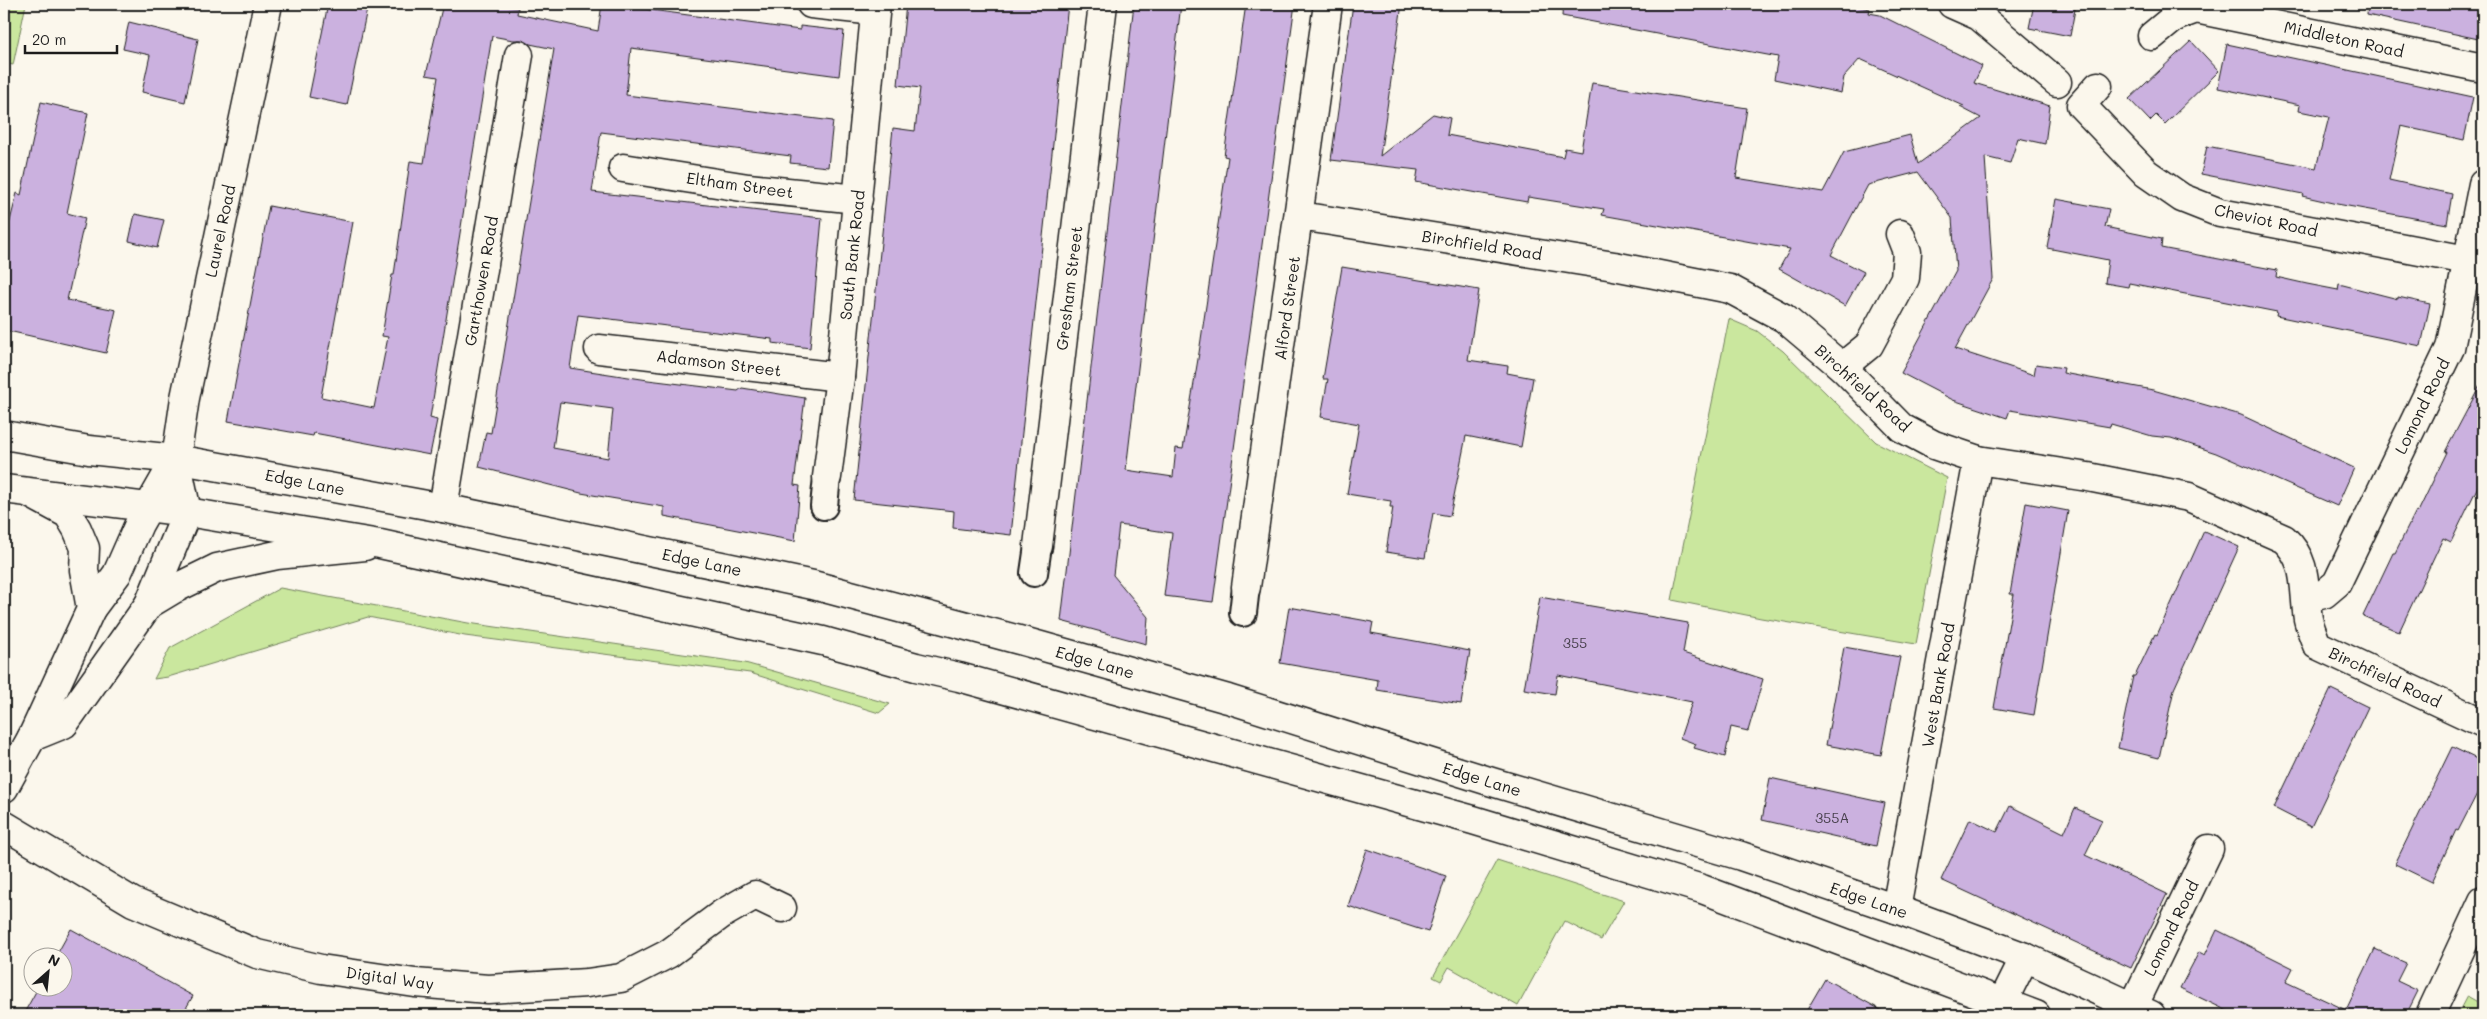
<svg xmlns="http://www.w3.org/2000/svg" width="2487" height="1019" viewBox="0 0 2487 1019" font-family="Mali,sans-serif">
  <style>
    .green { fill: #cae79e; stroke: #73825d }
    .building { fill: #cbb1df; stroke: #1c1c1c; fill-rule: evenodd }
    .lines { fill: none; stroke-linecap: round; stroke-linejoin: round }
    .pedestrian-casing { stroke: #1c1c1c; stroke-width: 30 }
    .minor-casing { stroke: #1c1c1c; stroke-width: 31 }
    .trunk-casing { stroke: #1c1c1c; stroke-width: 31 }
    .pedestrian { stroke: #fbf7ec; stroke-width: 26 }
    .minor { stroke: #fbf7ec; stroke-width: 28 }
    .trunk { stroke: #fbf7ec; stroke-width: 28 }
    .labels { text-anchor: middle; stroke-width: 5; stroke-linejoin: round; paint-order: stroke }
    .number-label { font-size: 14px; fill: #48414d }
    .street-label { font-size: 16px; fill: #1c1c1c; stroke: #fbf7ec }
  </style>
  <rect width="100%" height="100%" fill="#fbf7ec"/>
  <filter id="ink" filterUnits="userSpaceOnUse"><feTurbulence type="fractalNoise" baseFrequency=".02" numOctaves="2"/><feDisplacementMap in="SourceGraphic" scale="10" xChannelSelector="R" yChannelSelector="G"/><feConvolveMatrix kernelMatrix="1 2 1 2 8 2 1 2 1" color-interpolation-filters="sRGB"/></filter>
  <g filter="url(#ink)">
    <!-- green -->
    <g class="green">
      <path d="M4 4H26L13 65 4 63Z"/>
      <path d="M1729 319 1757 331 1783 351 1876 442 1947 478 1916 644 1761 618 1672 600Z"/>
      <path d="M280 588 468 623 745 663 890 704 879 713 750 673 465 636 368 617 168 677 154 679 170 648Z"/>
      <path d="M1497 860 1624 901 1601 940 1564 921 1518 1006 1449 967 1441 981 1433 977Z"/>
      <path d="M2467 996 2483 1005V1015H2457Z"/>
    </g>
    <!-- building -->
    <g class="building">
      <path d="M328 4H368L347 105 309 97Z"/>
      <path d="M443 4H491L518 8 517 14 598 31 602 4H636V8L800 30V26L844 31 839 76 631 48 626 95 833 121 828 167 790 163 791 156 601 132 592 192 822 218 810 348 772 343V339L578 315 570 368 648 380 738 391 742 388 805 398 794 485 800 486 795 541 664 516V507L581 493 479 467 486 432 491 433 554 49 530 44 522 40H513L492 36 430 418 437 420 430 455 314 433 313 436 228 421 269 206 353 222 321 397 374 408 388 337 382 336 392 275H394L410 161 424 163 438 77 426 75ZM560 402 613 409 608 458 553 448Z"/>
      <path d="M906 4H1068L1011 535 953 528 954 511 854 500 893 128 915 131 920 88 898 85Z"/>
      <path d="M1134 4H1181L1126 470 1173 477 1176 448 1183 449 1199 353 1228 157 1224 156 1246 4H1295L1213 602 1164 596 1172 533 1119 525 1113 575 1148 617 1146 644 1061 621Z"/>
      <path d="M1353 4H1402L1380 156 1433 114 1450 118 1447 135 1563 157 1565 148 1581 151 1592 83 1747 108 1736 178 1823 192 1844 152 1910 135 1918 164 1981 118 1960 107 1964 106 1860 59 1844 77 1841 93 1774 79 1778 57 1562 16 1563 4H1824L1834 6 1845 4 1870 9 1869 13 1880 15 1982 66 1974 83 2050 106 2045 144 2018 138 2010 163 1985 157 1993 279 1955 349 2034 375 2036 364 2064 368 2063 373 2153 390 2241 415 2354 468 2337 506 2216 453 2171 438 2152 436 2111 424 2110 427 2010 410 2007 418 1953 400 1901 373 1956 271 1952 218 1918 172 1868 185 1831 255 1864 272 1845 306 1779 269 1790 249 1602 215 1604 209 1528 197 1527 202 1416 182 1418 170 1331 160Z"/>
      <path d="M2034 4H2076L2070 36 2029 28Z"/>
      <path d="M2368 4H2483V40L2367 15Z"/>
      <path d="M129 22 198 39 185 102 142 92 150 55 123 49Z"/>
      <path d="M2191 41 2219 71 2165 124 2156 115 2150 121 2129 99Z"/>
      <path d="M2227 44 2473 97 2464 140 2401 126 2389 180 2452 194 2447 224 2337 204 2302 196 2303 194 2201 174 2207 146 2316 168 2329 117 2299 111 2300 105 2218 88Z"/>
      <path d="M41 102 88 113 67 213 85 218 67 300 116 310 106 353 4 330V224L9 225 17 193 21 195Z"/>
      <path d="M2056 199 2109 209 2105 227 2162 239 2161 248 2277 270 2276 277 2307 284 2338 290 2339 284 2398 299V297L2430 304 2421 346 2276 316 2277 312 2211 299 2129 283 2128 287 2105 283 2108 260 2047 248Z"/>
      <path d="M135 214 164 220 157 248 129 241Z"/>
      <path d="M1342 267 1479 290 1468 360 1508 366 1507 373 1533 378 1521 447 1466 436 1450 516 1433 513 1425 558 1386 552 1393 507H1390L1391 501 1347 494 1359 424 1321 417 1328 379H1323Z"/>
      <path d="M2483 380V476L2451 542 2443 538 2399 632 2363 616 2393 553H2395L2416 511 2418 512 2447 452H2445Z"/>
      <path d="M2026 503 2068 511 2034 715 1994 708 2014 594H2010Z"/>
      <path d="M2204 531 2239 547 2174 689 2159 758 2118 748 2133 676H2135L2155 634 2157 635Z"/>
      <path d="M1540 597 1688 623 1683 653 1763 679 1748 731 1731 727 1725 757 1694 748 1696 744 1680 738 1692 702 1558 675 1555 694 1524 689Z"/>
      <path d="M1289 607 1373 622 1371 633 1470 651 1461 704 1377 690 1378 680 1280 663Z"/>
      <path d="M1844 647 1900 657 1881 755 1826 745Z"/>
      <path d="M2331 689 2368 707 2311 827 2274 808Z"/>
      <path d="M2452 747 2483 762V782L2458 831 2456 830 2432 882 2395 864Z"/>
      <path d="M1770 778 1885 803 1876 846 1762 820Z"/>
      <path d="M2010 806 2064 833 2075 808 2102 820 2085 855 2167 894 2131 968 1941 880 1970 819 1997 832Z"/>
      <path d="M1367 849 1446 876 1428 932 1348 906Z"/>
      <path d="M71 929 193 996 182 1015H23L39 986H62V956H56Z"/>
      <path d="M2217 930 2293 968 2286 982 2346 1010 2375 949 2406 963 2397 981 2418 991 2406 1015H2236L2180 988 2199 952 2205 955Z"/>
      <path d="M1825 979 1890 1015H1804Z"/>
    </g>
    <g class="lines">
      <defs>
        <g id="pedestrian">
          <path d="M824 506 827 477"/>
          <path d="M1034 573 1038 546"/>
          <path d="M1243 613 1246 587"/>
        </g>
        <g id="minor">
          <path d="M811 4 875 11"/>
          <path d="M1952 4 1979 16 2057 82"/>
          <path d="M2152 36 2175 17 2196 9 2483 68"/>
          <path d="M2098 86 2081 105 2146 173 2182 198 2220 213 2483 263"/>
          <path d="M623 168 748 188 858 199"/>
          <path d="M1300 216 1614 266 1730 289 1784 318 1842 367 1902 428 1934 445 1978 460 2088 477 2189 497 2284 539C2309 562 2303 589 2308 619 2310 628 2314 637 2317 645L2483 723"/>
          <path d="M599 349 840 377"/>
          <path d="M1842 367 1869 345 1905 278 1907 252 1900 234"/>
          <path d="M827 477 840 377 876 4"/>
          <path d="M443 508 519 55"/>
          <path d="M1038 546 1103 4"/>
          <path d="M1246 587 1328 4"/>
          <path d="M2307 598 2324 594 2337 583 2450 348 2483 184"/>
          <path d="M149 604 187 512 176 459 185 398 268 4"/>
          <path d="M91 609 117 574 139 524 176 459"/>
          <path d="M32 737 64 724 149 604 174 589 217 568 277 555 365 546"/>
          <path d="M4 788 32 737 91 609 84 570 85 548 77 529 68 514 31 494"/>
          <path d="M4 825 133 902 257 954 321 969 415 983 488 989 587 983 621 978 668 954 722 914 755 895 782 908"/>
          <path d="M1896 909 1978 460"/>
          <path d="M2133 1007 2209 849"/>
          <path d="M1996 1015 2025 957"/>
          <path d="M2430 1015 2483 901"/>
        </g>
        <g id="trunk">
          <path d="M4 435 89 450 176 459 443 508 813 585 1023 641 1228 699 1492 782 1741 856 1896 909 2025 957 2151 1015"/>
          <path d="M4 489 187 512 380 544 823 641 916 667 959 677 1473 820 1702 889 2036 1015"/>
        </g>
      </defs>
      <!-- pedestrian casing -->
      <use href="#pedestrian" class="pedestrian-casing"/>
      <!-- minor casing -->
      <use href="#minor" class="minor-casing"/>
      <!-- trunk casing -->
      <use href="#trunk" class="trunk-casing"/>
      <!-- pedestrian -->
      <use href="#pedestrian" class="pedestrian"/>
      <!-- minor -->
      <use href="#minor" class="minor"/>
      <!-- trunk -->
      <use href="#trunk" class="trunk"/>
    </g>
  </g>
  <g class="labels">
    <!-- number labels -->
    <g class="number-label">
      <text x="1575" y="648">355</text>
      <text x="1832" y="823">355A</text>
    </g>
    <!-- street labels -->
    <g class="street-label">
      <text transform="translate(2344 39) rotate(12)" y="6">Middleton Road</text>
      <text transform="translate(740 185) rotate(8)" y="6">Eltham Street</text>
      <text transform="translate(2266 220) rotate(12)" y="6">Cheviot Road</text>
      <text transform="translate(220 231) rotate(-78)" y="6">Laurel Road</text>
      <text transform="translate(1482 245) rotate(9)" y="6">Birchfield Road</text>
      <text transform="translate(852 255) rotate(-84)" y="6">South Bank Road</text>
      <text transform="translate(481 281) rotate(-80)" y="6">Garthowen Road</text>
      <text transform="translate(1069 288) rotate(-83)" y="6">Gresham Street</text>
      <text transform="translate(1287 308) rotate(-82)" y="6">Alford Street</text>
      <text transform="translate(719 363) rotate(7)" y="6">Adamson Street</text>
      <text transform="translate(1863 388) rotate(42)" y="6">Birchfield Road</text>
      <text transform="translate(2422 406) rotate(-64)" y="6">Lomond Road</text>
      <text transform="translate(305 482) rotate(11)" y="6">Edge Lane</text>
      <text transform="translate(702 562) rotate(12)" y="6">Edge Lane</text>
      <text transform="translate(1095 662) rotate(16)" y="6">Edge Lane</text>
      <text transform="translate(2385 677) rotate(25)" y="6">Birchfield Road</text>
      <text transform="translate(1938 685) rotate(-80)" y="6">West Bank Road</text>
      <text transform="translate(1482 779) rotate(17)" y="6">Edge Lane</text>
      <text transform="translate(1869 900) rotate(19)" y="6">Edge Lane</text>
      <text transform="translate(2171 928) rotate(-64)" y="6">Lomond Road</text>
      <text transform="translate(390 978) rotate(8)" y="6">Digital Way</text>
    </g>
  </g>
  <!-- margin -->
  <rect width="2487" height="1019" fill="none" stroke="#fbf7ec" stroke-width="20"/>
  <rect x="10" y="10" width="2467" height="999" fill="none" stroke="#1c1c1c" stroke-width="2" filter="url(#ink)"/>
  <!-- north arrow -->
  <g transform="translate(48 972) rotate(27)"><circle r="24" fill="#fbf7ec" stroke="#a29f99"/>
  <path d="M0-4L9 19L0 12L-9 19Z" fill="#1c1c1c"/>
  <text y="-8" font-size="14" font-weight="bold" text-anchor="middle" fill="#1c1c1c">N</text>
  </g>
  <!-- scale -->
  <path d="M25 45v8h92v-8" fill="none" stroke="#1c1c1c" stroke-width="2.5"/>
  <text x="32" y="45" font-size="15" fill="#1c1c1c" stroke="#fbf7ec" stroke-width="4" paint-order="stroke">20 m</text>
</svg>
